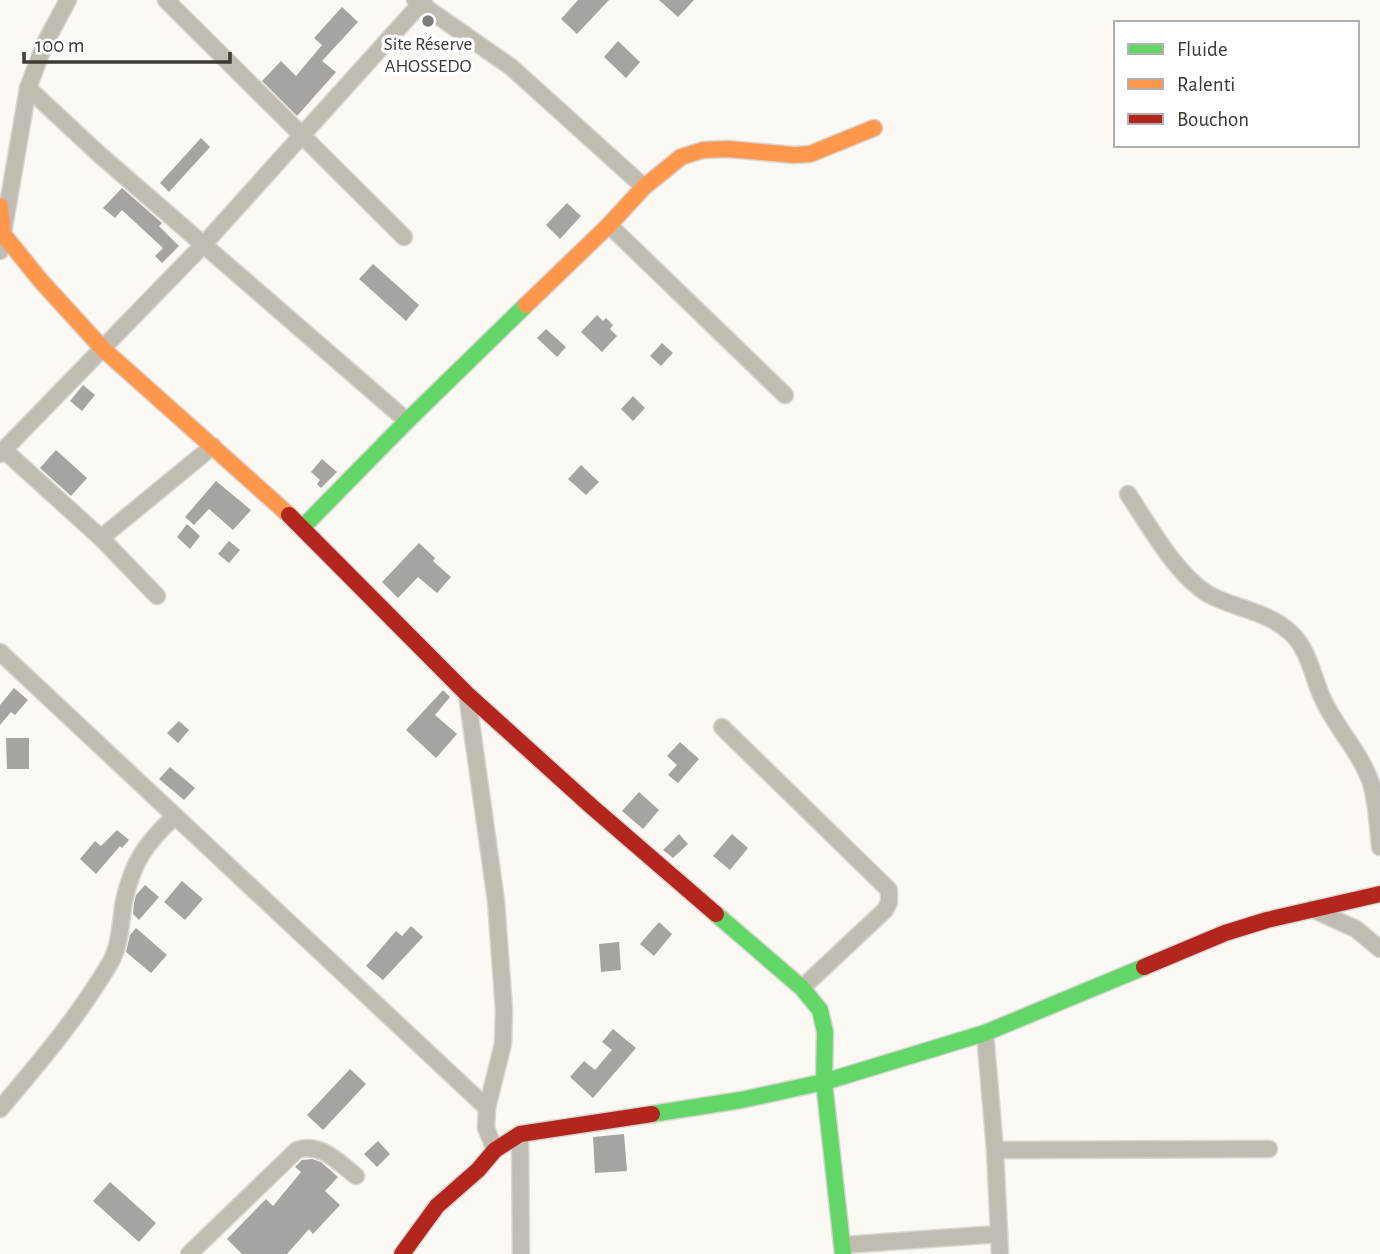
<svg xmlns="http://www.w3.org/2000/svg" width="1380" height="1254" viewBox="0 0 1380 1254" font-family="'Alegreya Sans',sans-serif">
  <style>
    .building { fill: #a6a4a0 }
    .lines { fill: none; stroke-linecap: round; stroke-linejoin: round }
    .street-casing { stroke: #d9d7d3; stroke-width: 19 }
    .fast-casing { stroke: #d9d7d3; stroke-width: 19 }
    .slow-casing { stroke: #d9d7d3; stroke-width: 19 }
    .jam-casing { stroke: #d9d7d3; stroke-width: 19 }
    .street { stroke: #c1bcb2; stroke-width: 16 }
    .fast { stroke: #63d668; stroke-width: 16 }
    .slow { stroke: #ff974d; stroke-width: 16 }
    .jam { stroke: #b3261e; stroke-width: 16 }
    .poi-dot { fill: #807d78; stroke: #fff; stroke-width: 2.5 }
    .labels { text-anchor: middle; stroke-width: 7; stroke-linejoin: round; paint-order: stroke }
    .poi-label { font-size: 19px; fill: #3d3a34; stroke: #fff }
  </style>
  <rect width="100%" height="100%" fill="#fcf9f5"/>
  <!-- building -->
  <g class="building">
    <path d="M578 0H609L577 34 561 19Z"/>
    <path d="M659 0H694L678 17Z"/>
    <path d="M342 7 358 22 322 61 336 72 297 116 262 81 281 61 296 76 322 45 314 38Z"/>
    <path d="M618 41 640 62 626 78 604 57Z"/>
    <path d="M201 138 210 147 169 192 160 183Z"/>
    <path d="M122 188 162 223 159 226 179 246 162 263 155 256 163 248 122 210 115 218 103 208Z"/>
    <path d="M567 203 581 216 560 239 546 225Z"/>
    <path d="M373 264 419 305 406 321 359 279Z"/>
    <path d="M597 315 603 321 606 318 613 325 610 329 617 336 602 352 581 332Z"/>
    <path d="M546 329 566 347 557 357 537 338Z"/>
    <path d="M662 343 673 353 661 366 650 356Z"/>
    <path d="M83 385 95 395 82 411 70 401Z"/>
    <path d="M633 396 645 408 633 421 621 409Z"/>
    <path d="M56 450 87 478 71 496 40 468Z"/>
    <path d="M322 459 337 472 321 488 317 484 320 480 311 472Z"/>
    <path d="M581 465 599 482 586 495 568 479Z"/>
    <path d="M216 481 251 510 233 530 209 509 194 525 185 517Z"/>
    <path d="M187 524 200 536 190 549 177 537Z"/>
    <path d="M229 541 240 550 229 563 218 554Z"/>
    <path d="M419 543 435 558 433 561 451 577 437 593 418 577 398 598 382 582Z"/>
    <path d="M14 688 28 700 15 715 11 712 0 725V705Z"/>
    <path d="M443 690 450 697 435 715 457 734 436 758 406 730Z"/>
    <path d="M179 721 189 730 178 743 167 733Z"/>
    <path d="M6 738H29V769H7Z"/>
    <path d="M680 742 699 759 678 783 668 775 677 765 667 756Z"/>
    <path d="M170 767 195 788 184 800 159 779Z"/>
    <path d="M639 792 659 810 643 829 622 811Z"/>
    <path d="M117 830 129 840 122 848 120 846 96 874 80 859 95 841 101 846Z"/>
    <path d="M679 834 688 844 673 858 663 850Z"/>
    <path d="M732 834 748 848 730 870 713 856Z"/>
    <path d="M182 881 203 899 185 920 164 902Z"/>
    <path d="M145 885 159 897 139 920 133 914 134 903 136 895Z"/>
    <path d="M659 922 672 934 654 956 640 944Z"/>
    <path d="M411 926 423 937 383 980 366 966 396 931 402 936Z"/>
    <path d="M136 928 167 955 151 973 126 952 130 935Z"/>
    <path d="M619 942 621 970 601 972 599 944Z"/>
    <path d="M613 1029 636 1048 593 1098 570 1077 584 1061 595 1070 612 1050 602 1042Z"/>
    <path d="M350 1069 366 1084 323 1130 307 1115Z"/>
    <path d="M624 1134 627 1171 595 1173 593 1137Z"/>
    <path d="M378 1141 390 1154 377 1167 364 1154Z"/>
    <path d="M312 1159 321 1162 338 1177 325 1191 340 1205 313 1234 309 1229 287 1254H242L227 1239 266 1199 273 1206 301 1172 295 1167 302 1160Z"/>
    <path d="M110 1182 156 1223 139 1242 93 1201Z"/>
  </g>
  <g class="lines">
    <defs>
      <g id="street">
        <path d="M166 0 404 237"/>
        <path d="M415 0 511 67 644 187"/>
        <path d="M28 88 100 155 407 421"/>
        <path d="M609 225 785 395"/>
        <path d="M0 251 28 88 45 43 68 0"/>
        <path d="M4 450 101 538 157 596"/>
        <path d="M0 454 204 244 424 0"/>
        <path d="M1128 494C1149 525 1176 575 1208 594 1235 609 1268 611 1291 633 1308 649 1312 673 1321 695 1334 726 1360 751 1371 783 1377 804 1378 826 1380 847"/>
        <path d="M101 538 213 446"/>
        <path d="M0 652 487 1108"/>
        <path d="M467 694 496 901 504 1010 503 1044 487 1108 486 1128 495 1150"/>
        <path d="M722 727 889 890V902L885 910 802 988"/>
        <path d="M1312 909 1356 929 1380 949"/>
        <path d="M985 1033 995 1150 1000 1254"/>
        <path d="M0 1109C39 1063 79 1016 110 963 121 944 120 923 124 901 133 861 146 843 175 816"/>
        <path d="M520 1134 521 1254"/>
        <path d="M995 1150 1269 1149"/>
        <path d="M843 1245 999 1234"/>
        <path d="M189 1254 297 1150C321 1142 338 1162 356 1176"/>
      </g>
      <g id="fast">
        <path d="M303 527 407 421 526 305"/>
        <path d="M716 914 802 988 820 1010 825 1032 824 1082 843 1254"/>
        <path d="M652 1114 741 1100 824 1082 985 1033 1144 967"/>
      </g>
      <g id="slow">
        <path d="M0 206 3 234 41 281 103 349 289 515"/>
        <path d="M526 305 609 225 644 187 681 157 703 150 728 149 794 155 810 154 874 128"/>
      </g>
      <g id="jam">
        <path d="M289 515 467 694 591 806 716 914"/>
        <path d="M1144 967 1225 933 1267 920 1380 894"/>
        <path d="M402 1254 437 1206 478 1170 495 1150 520 1134 652 1114"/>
      </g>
    </defs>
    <!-- street casing -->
    <use href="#street" class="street-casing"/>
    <!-- fast casing -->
    <use href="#fast" class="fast-casing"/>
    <!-- slow casing -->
    <use href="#slow" class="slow-casing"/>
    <!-- jam casing -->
    <use href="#jam" class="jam-casing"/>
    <!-- street -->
    <use href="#street" class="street"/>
    <!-- fast -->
    <use href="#fast" class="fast"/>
    <!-- slow -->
    <use href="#slow" class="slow"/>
    <!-- jam -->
    <use href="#jam" class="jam"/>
  </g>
  <!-- markers -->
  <circle class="poi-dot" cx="428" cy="21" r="7"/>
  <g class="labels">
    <!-- poi labels -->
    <g class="poi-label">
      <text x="428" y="50">Site Réserve<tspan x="428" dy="22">AHOSSEDO</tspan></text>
    </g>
  </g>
  <!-- legend -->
  <rect x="1114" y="21" width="245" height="126" fill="#ffffff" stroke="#b1b0ae" stroke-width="2"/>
  <rect x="1128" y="44" width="35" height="10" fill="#63d668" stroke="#b1b0ae" stroke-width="2"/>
  <text x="1177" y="56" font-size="21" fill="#3d3a34">Fluide</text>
  <rect x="1128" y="79" width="35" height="10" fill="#ff974d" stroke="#b1b0ae" stroke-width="2"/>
  <text x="1177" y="91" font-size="21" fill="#3d3a34">Ralenti</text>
  <rect x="1128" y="114" width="35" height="10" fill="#b3261e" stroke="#b1b0ae" stroke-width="2"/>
  <text x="1177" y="126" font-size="21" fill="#3d3a34">Bouchon</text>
  <!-- scale -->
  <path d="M24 52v10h206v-10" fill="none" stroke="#3d3a34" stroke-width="3.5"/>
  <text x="35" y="52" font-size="21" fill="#3d3a34" stroke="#ffffff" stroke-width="5" paint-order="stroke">100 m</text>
</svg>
